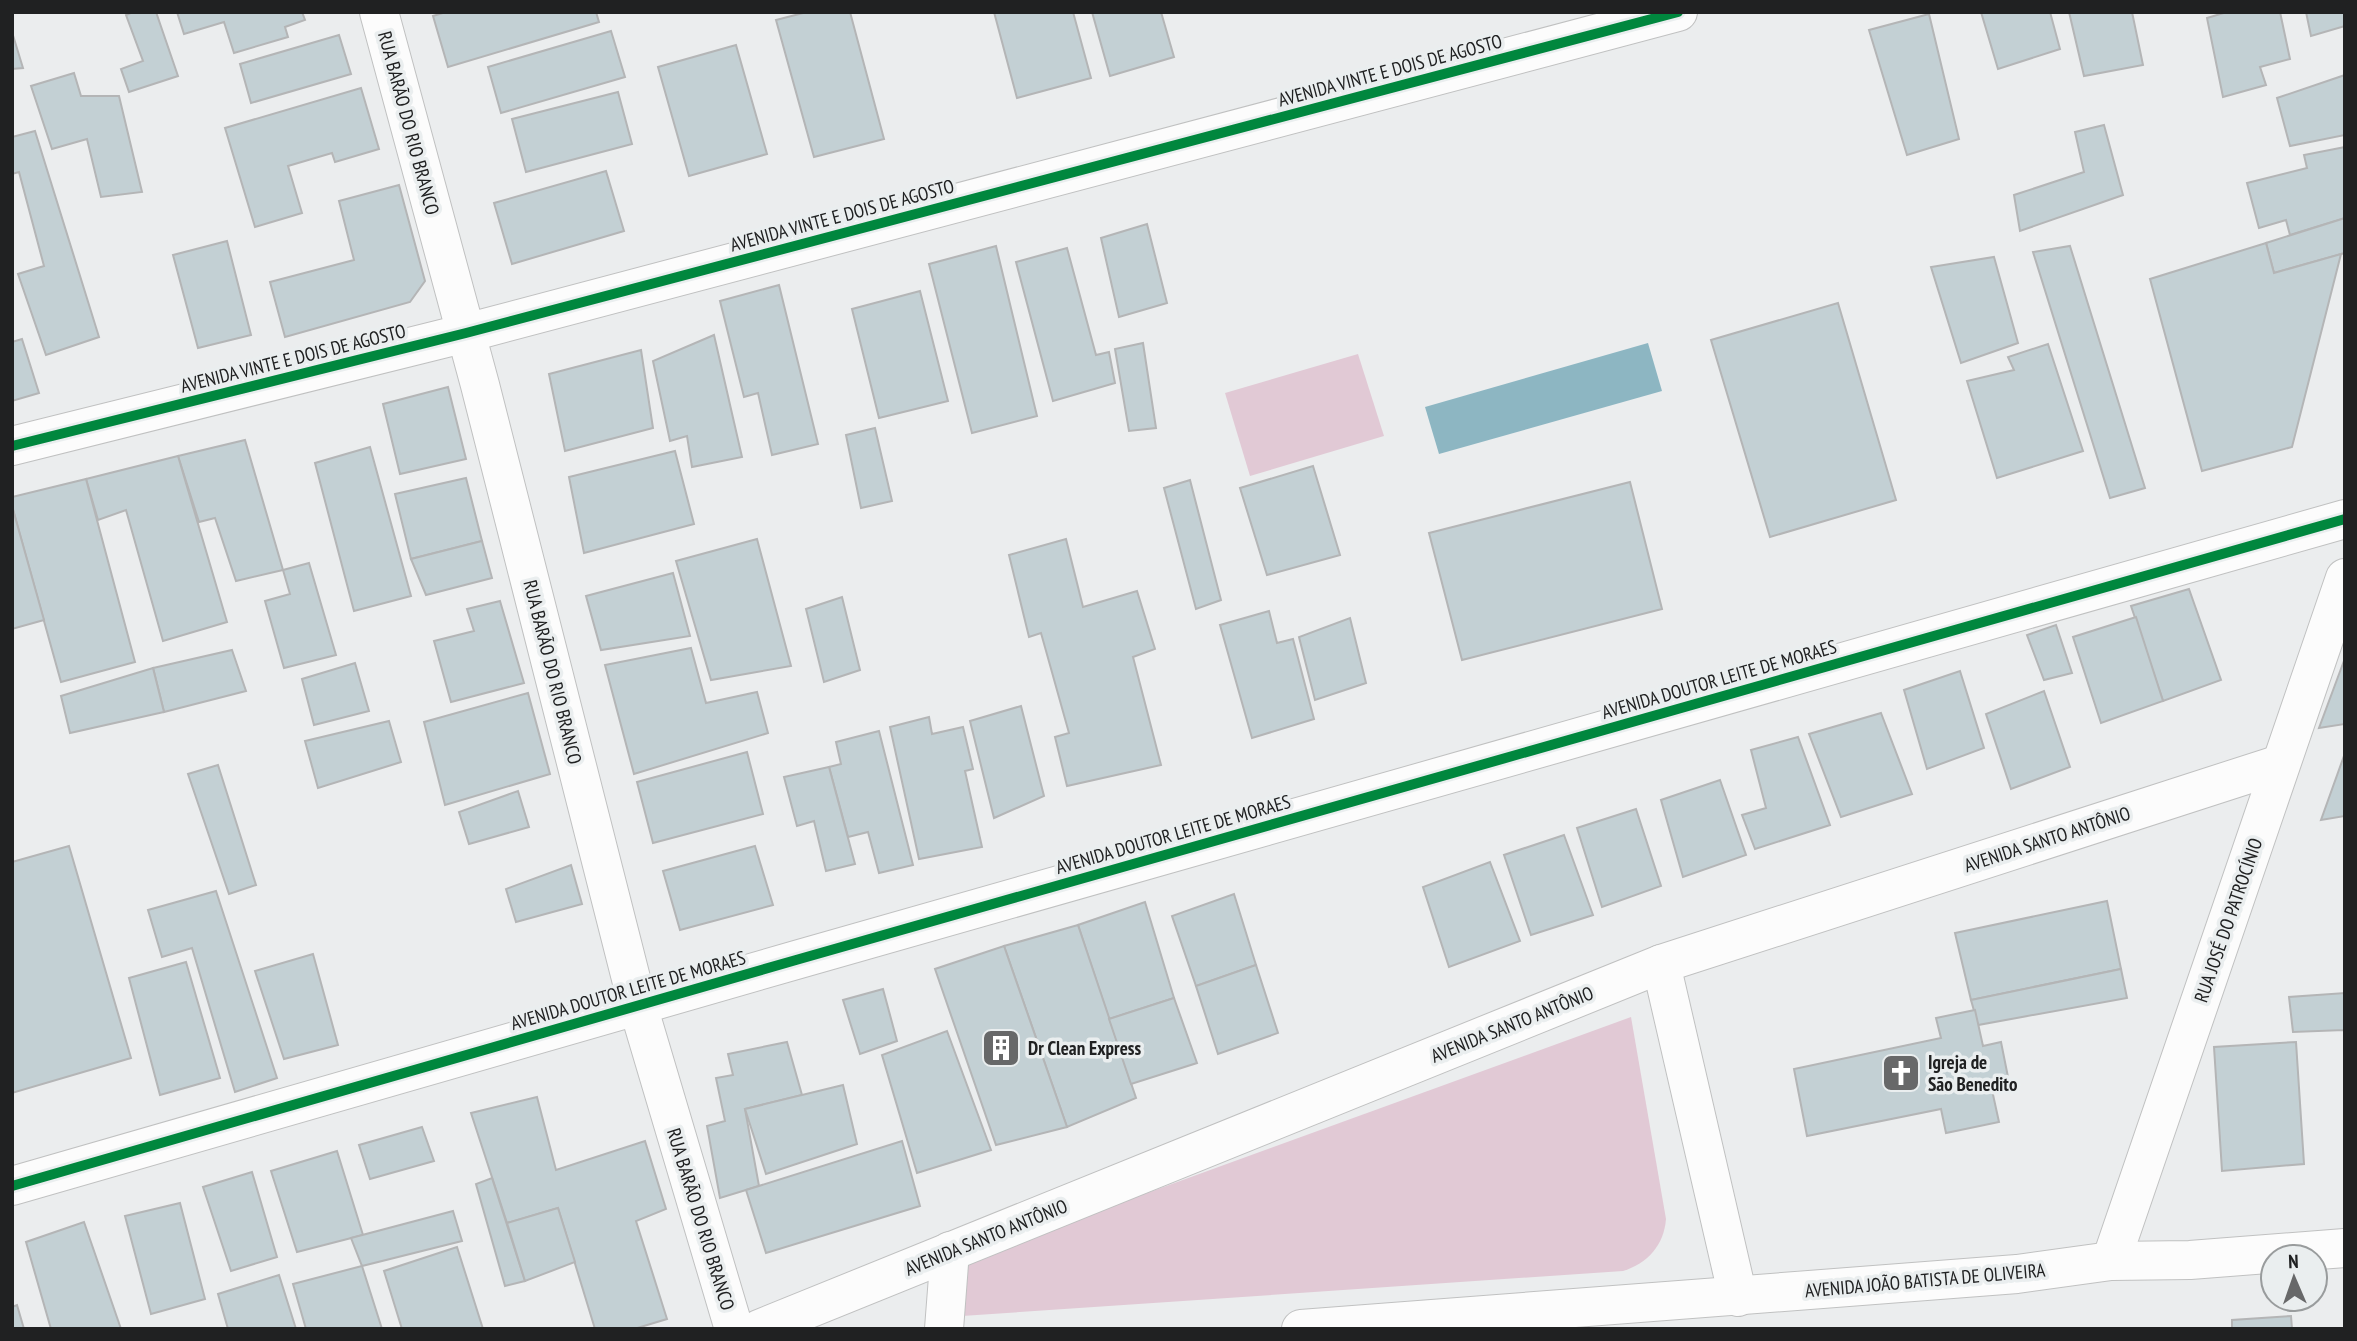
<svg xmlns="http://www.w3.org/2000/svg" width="2357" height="1341" viewBox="0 0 2357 1341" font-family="'PT Sans Narrow',sans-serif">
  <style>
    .green { fill: #e1c9d5 }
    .water { fill: #8db6c2 }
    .building { fill: #c3d0d4; stroke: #b4b5b6; stroke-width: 2 }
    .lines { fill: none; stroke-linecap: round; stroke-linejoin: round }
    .minor-casing { stroke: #c0c1c1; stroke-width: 40 }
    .minor { stroke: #fcfcfc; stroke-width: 38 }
    .cycleway-casing { stroke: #eaeeef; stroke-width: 15 }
    .cycleway { stroke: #00873e; stroke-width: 10 }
    .labels { text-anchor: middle; stroke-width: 7; stroke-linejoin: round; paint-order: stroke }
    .street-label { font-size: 19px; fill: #202122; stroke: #eaeeef }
    .poi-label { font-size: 19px; font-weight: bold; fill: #202122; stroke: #eaeeef; text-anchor: start }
  </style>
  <rect width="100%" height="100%" fill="#ebedee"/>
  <!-- green -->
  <g class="green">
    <path d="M1358 354 1384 436 1250 476 1225 393Z"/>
    <path d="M1631 1017 1666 1219C1664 1245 1648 1263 1623 1271L962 1316 949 1289 971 1257Z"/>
  </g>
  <!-- water -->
  <path class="water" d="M1648 343 1662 391 1439 454 1425 407Z"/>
  <!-- building -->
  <g class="building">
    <path d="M133 12H156L178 76 129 92 121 69 143 61 126 15Z"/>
    <path d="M177 12H302L305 20 285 27 288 37 234 53 224 22 184 34Z"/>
    <path d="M446 12H596L599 22 448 67 433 16Z"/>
    <path d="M807 12H850L884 139 814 157 776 20Z"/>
    <path d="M994 12H1073L1091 78 1017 98Z"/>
    <path d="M1092 12H1161L1174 57 1110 76Z"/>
    <path d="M1981 12H2050L2060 49 1998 69Z"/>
    <path d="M2069 12H2132L2143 65 2084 76Z"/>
    <path d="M2227 12H2280L2290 59 2260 67 2266 85 2223 97 2207 18Z"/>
    <path d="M2306 12H2345V26L2311 36Z"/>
    <path d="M1929 14 1959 139 1907 155 1869 30Z"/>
    <path d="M611 31 625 77 501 113 488 67Z"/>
    <path d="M12 32 23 68 12 69Z"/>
    <path d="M339 35 351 74 251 103 240 64Z"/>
    <path d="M736 45 767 154 689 176 658 67Z"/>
    <path d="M74 73 81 96H119L142 192 101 197 87 139 52 149 31 86Z"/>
    <path d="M2345 75V135L2290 146 2277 98Z"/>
    <path d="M361 88 379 149 335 162 332 153 288 166 302 213 255 227 225 128Z"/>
    <path d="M618 92 632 144 526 172 512 119Z"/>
    <path d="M2104 125 2123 195 2020 231 2014 195 2084 172 2075 132Z"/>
    <path d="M35 131 99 337 46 355 18 274 44 266 19 172 12 174V137Z"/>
    <path d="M2345 147V218L2290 235 2286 220 2259 228 2247 183 2307 168 2304 155Z"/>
    <path d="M606 171 624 231 512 264 494 203Z"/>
    <path d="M399 185 425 281 410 302 285 337 270 282 354 260 339 201Z"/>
    <path d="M2345 218V253L2274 273 2266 243Z"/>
    <path d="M1147 224 1167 303 1119 317 1101 238Z"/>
    <path d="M227 241 251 335 198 348 173 255Z"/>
    <path d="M2266 243 2274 273 2341 254 2292 447 2202 471 2150 279Z"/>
    <path d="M996 246 1037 416 972 433 929 264Z"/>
    <path d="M2070 246 2145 488 2110 498 2033 252Z"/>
    <path d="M1067 248 1096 355 1109 352 1115 383 1053 401 1016 262Z"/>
    <path d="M1994 257 2018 343 1961 363 1931 267Z"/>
    <path d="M779 285 818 444 772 455 758 393 744 397 720 301Z"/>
    <path d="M920 291 948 401 879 418 852 309Z"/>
    <path d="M1838 303 1896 500 1770 537 1711 340Z"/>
    <path d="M714 335 742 457 692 467 687 436 670 441 653 361Z"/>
    <path d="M22 339 39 393 12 401V342Z"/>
    <path d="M1143 343 1156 428 1129 431 1115 349Z"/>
    <path d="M2048 344 2083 451 1997 478 1967 381 2014 370 2008 357Z"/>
    <path d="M641 350 653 428 565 451 549 374Z"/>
    <path d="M448 387 466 459 400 474 383 404Z"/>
    <path d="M875 428 892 501 861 508 846 435Z"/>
    <path d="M245 440 283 570 236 581 215 518 199 522 178 456Z"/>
    <path d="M370 447 411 596 354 611 315 463Z"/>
    <path d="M675 451 694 524 584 553 569 477Z"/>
    <path d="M178 456 227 622 163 641 126 510 98 520 86 479Z"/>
    <path d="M1313 466 1340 555 1267 575 1240 488Z"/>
    <path d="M466 478 482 541 411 559 395 494Z"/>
    <path d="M86 479 135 662 61 682 12 506V497Z"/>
    <path d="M1190 480 1221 600 1196 609 1164 488Z"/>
    <path d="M1630 482 1662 609 1462 660 1429 533Z"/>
    <path d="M12 506 44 620 12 629Z"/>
    <path d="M757 539 791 666 711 680 676 561Z"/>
    <path d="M1066 539 1083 607 1137 591 1155 649 1133 657 1161 765 1067 786 1055 737 1069 733 1041 633 1029 637 1009 555Z"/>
    <path d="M482 541 492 578 426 595 411 559Z"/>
    <path d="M309 563 336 655 284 668 265 601 290 594 283 570Z"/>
    <path d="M673 573 690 636 601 650 586 596Z"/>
    <path d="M2189 589 2221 680 2163 701 2131 606Z"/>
    <path d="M842 597 860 670 824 682 806 609Z"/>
    <path d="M500 601 524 683 451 702 434 641 474 631 467 609Z"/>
    <path d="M1269 611 1277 643 1293 639 1314 719 1252 738 1220 625Z"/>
    <path d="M2136 617 2163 701 2101 723 2073 637Z"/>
    <path d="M1350 618 1366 683 1315 700 1299 637Z"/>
    <path d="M2056 625 2072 673 2044 680 2027 635Z"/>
    <path d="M691 648 706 703 757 692 768 733 634 774 605 665Z"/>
    <path d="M232 650 246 691 164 712 153 668Z"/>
    <path d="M2345 658V724L2319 728Z"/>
    <path d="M355 663 369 711 314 725 302 679Z"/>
    <path d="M153 668 164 712 70 733 61 696Z"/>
    <path d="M1960 671 1984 748 1927 769 1904 690Z"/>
    <path d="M2044 691 2070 767 2011 789 1986 714Z"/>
    <path d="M528 693 550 774 445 805 424 722Z"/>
    <path d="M1021 706 1044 796 994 818 970 721Z"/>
    <path d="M1881 713 1912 794 1841 817 1809 734Z"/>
    <path d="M929 717 932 734 963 727 973 769 965 771 982 847 919 859 890 727Z"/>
    <path d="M389 721 401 762 318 788 305 741Z"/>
    <path d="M879 731 913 865 879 873 868 832 848 837 829 767 841 764 836 742Z"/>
    <path d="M1798 737 1830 825 1755 849 1742 815 1766 808 1751 750Z"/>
    <path d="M747 752 763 814 653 843 637 782Z"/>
    <path d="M2345 753V816L2321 820Z"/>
    <path d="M218 765 256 885 229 894 188 774Z"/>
    <path d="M829 767 855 864 826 871 814 821 797 826 784 777Z"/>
    <path d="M1720 780 1746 855 1683 877 1661 800Z"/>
    <path d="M518 791 529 827 469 844 459 812Z"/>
    <path d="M1636 809 1661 886 1602 907 1577 828Z"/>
    <path d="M1564 835 1593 915 1531 935 1504 855Z"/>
    <path d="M69 846 131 1058 12 1093V862Z"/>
    <path d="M755 846 773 905 680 930 663 871Z"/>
    <path d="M1490 862 1520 941 1449 967 1423 887Z"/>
    <path d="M571 865 582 904 516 922 506 889Z"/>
    <path d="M216 891 277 1078 235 1092 192 948 162 957 148 910Z"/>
    <path d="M1234 894 1256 965 1196 986 1172 916Z"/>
    <path d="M2107 901 2121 969 1971 1000 1955 933Z"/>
    <path d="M1145 902 1174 998 1109 1019 1078 925Z"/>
    <path d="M1078 925 1136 1098 1067 1127 1004 946Z"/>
    <path d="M1004 946 1067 1127 996 1145 935 969Z"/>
    <path d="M313 954 338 1045 284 1059 255 971Z"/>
    <path d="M186 962 220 1078 160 1095 129 978Z"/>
    <path d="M1256 965 1278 1033 1218 1054 1196 986Z"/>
    <path d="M2121 969 2127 998 1978 1025 1971 1000Z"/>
    <path d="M883 989 897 1041 860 1054 843 1000Z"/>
    <path d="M2345 993V1044L2344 1030 2293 1032 2289 997Z"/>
    <path d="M1174 998 1197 1063 1131 1084 1109 1019Z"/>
    <path d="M1975 1010 1983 1046 2001 1042 2008 1077 1990 1081 1999 1122 1946 1133 1941 1109 1807 1136 1794 1069 1941 1038 1936 1018Z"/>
    <path d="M947 1031 991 1150 917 1173 882 1055Z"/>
    <path d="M787 1042 802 1095 745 1109 759 1186 720 1198 707 1126 725 1121 716 1078 733 1075 728 1054Z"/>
    <path d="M2296 1042 2304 1164 2222 1171 2214 1047Z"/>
    <path d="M843 1085 857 1144 766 1174 745 1109Z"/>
    <path d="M537 1097 556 1170 645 1141 666 1209 636 1221 667 1319 634 1329H595L558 1208 507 1223 471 1113Z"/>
    <path d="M422 1127 434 1161 370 1179 359 1145Z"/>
    <path d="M902 1141 920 1206 766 1253 746 1190Z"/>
    <path d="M337 1151 363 1235 297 1252 271 1171Z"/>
    <path d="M252 1172 277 1257 231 1271 203 1187Z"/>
    <path d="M492 1178 525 1281 505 1286 476 1184Z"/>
    <path d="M180 1203 205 1299 151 1314 125 1216Z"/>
    <path d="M558 1208 575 1262 525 1281 507 1223Z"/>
    <path d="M453 1211 462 1241 362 1266 351 1238Z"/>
    <path d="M84 1222 121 1329H51L26 1242Z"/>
    <path d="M457 1247 483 1329H402L384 1271Z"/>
    <path d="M362 1266 382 1329H306L293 1284Z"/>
    <path d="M279 1275 296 1329H228L218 1294Z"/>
    <path d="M17 1305 24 1329H12V1307Z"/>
    <path d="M2291 1316 2292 1329H2232V1320Z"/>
  </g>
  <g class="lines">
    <defs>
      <g id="minor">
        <path d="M379 12 480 385 638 1006 734 1329"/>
        <path d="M12 446 466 333 1678 12"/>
        <path d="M1661 964 1738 1297"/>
        <path d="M12 1186 796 960 2345 519"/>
        <path d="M2111 1261 2345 578"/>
        <path d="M759 1329 1661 964 2280 764"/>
        <path d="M944 1329 950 1251"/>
        <path d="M1301 1329 2017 1274 2111 1261 2190 1260 2345 1248"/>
      </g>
    </defs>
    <!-- minor casing -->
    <use href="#minor" class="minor-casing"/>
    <!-- minor -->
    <use href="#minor" class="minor"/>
    <defs>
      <g id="cycleway">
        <path d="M12 446 466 333 1678 12"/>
        <path d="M12 1186 796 960 2345 519"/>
      </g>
    </defs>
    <!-- cycleway casing -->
    <use href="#cycleway" class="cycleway-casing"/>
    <!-- cycleway -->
    <use href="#cycleway" class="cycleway"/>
  </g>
  <!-- icons -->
  <defs>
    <symbol id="building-square" viewBox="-11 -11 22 22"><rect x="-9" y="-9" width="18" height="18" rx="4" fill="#676869" stroke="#eaeeef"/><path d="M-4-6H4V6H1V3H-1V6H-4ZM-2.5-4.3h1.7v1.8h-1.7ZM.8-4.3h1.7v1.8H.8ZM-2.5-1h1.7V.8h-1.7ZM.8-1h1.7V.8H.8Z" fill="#fff"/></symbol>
    <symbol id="church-square" viewBox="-11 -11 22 22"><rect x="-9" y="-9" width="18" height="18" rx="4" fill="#676869" stroke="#eaeeef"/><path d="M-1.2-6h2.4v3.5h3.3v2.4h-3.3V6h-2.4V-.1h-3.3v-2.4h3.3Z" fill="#fff"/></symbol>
  </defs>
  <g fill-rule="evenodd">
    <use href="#building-square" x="979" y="1026" width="44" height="44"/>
    <use href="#church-square" x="1879" y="1051" width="44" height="44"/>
  </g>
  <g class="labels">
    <!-- street labels -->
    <g class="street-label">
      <text transform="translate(1390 70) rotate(-15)" y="7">AVENIDA VINTE E DOIS DE AGOSTO</text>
      <text transform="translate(409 123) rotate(75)" y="7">RUA BARÃO DO RIO BRANCO</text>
      <text transform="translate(842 215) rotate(-15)" y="7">AVENIDA VINTE E DOIS DE AGOSTO</text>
      <text transform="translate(293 358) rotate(-14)" y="7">AVENIDA VINTE E DOIS DE AGOSTO</text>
      <text transform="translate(553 672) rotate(76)" y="7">RUA BARÃO DO RIO BRANCO</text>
      <text transform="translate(1719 679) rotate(-16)" y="7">AVENIDA DOUTOR LEITE DE MORAES</text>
      <text transform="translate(1173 834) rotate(-16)" y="7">AVENIDA DOUTOR LEITE DE MORAES</text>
      <text transform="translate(2047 839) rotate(-18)" y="7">AVENIDA SANTO ANTÔNIO</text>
      <text transform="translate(2228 920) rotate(-71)" y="7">RUA JOSÉ DO PATROCÍNIO</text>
      <text transform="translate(628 990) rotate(-16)" y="7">AVENIDA DOUTOR LEITE DE MORAES</text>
      <text transform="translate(1512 1024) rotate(-22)" y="7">AVENIDA SANTO ANTÔNIO</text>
      <text transform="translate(701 1219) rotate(73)" y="7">RUA BARÃO DO RIO BRANCO</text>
      <text transform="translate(986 1237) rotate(-22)" y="7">AVENIDA SANTO ANTÔNIO</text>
      <text transform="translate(1925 1280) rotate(-5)" y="7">AVENIDA JOÃO BATISTA DE OLIVEIRA</text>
    </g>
    <!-- poi labels -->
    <g class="poi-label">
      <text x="1028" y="1055">Dr Clean Express</text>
      <text x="1928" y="1069">Igreja de<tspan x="1928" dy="22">São Benedito</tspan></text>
    </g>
  </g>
  <!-- border -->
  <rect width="2357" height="1341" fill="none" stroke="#202122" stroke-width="28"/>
  <!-- north arrow -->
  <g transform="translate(2294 1278) rotate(358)"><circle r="33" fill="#eaeeef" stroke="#999c9d" stroke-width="2"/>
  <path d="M0-5L12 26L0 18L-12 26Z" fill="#676869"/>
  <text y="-10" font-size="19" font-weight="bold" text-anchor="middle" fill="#202122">N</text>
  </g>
</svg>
